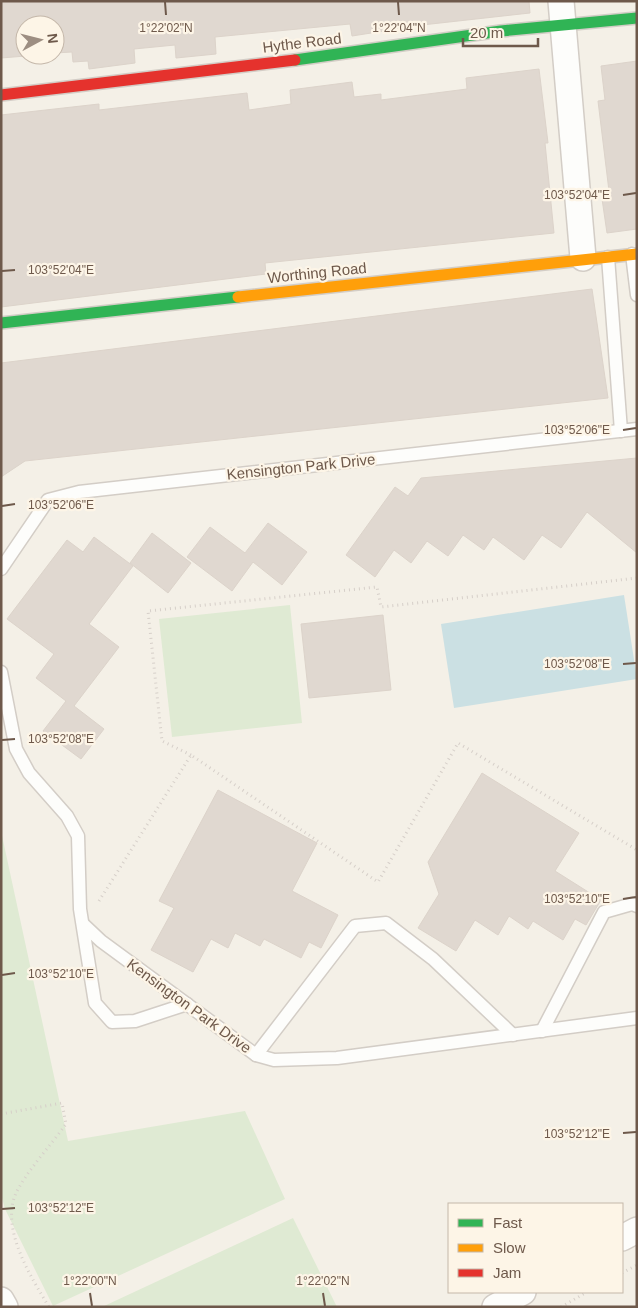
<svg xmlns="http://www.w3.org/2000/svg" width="638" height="1308" viewBox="0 0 638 1308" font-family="Helvetica,sans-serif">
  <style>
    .green { fill: #dfead3 }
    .water { fill: #cbe0e3 }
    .building { fill: #e0d8d0; stroke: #dcd3ca }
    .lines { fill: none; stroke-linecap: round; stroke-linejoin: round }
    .lane-casing { stroke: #d3cdc6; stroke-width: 15 }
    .street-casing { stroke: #d3cdc6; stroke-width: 28 }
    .fast-casing { stroke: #d3cdc6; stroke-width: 14 }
    .slow-casing { stroke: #d3cdc6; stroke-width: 14 }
    .jam-casing { stroke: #d3cdc6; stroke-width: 14 }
    .path { stroke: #d6cfc9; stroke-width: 3; stroke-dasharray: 1 4; stroke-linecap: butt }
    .lane { stroke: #fdfdfb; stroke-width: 12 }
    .street { stroke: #fdfdfb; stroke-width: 25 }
    .fast { stroke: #30b455; stroke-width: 11 }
    .slow { stroke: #ff9f0a; stroke-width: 11 }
    .jam { stroke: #e5322d; stroke-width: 11 }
    .ticks { fill: none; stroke: #6e594b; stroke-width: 2 }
    .labels { text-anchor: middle; stroke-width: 4.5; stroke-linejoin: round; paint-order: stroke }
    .street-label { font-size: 15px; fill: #6e594b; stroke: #fdf5e7 }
    .ticks-label { font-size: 12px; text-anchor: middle; fill: #6e594b; stroke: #fdf5e7; stroke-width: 4.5; stroke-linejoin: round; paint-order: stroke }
  </style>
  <rect width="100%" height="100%" fill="#f4f0e7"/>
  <!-- green -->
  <g class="green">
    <path d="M290 605 302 723 172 737 159 619Z"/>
    <path d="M1 831 68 1141 245 1111 285 1199 53 1306 5 1209 1 1194Z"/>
    <path d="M293 1218 337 1307H102Z"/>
  </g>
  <!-- water -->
  <path class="water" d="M624 595 637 679 454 708 441 624Z"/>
  <!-- building -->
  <g class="building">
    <path d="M1 1H529L530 13 422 25 352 36 350 24 215 37 216 54 176 58 175 45 134 49 135 63 89 69 88 61 73 62 72 52 55 53V25H25V55H38L1 58Z"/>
    <path d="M637 61V229L607 233 601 192 609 191 598 101 605 100 601 66Z"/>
    <path d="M539 69 548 143H545L554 233 265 263 266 274 1 307V115L99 104V110L247 93 249 110 291 104 290 90 352 82 354 97 381 94V100L467 89 466 78Z"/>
    <path d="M592 289 608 398 25 461 1 477V363Z"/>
    <path d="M637 458V553L587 512 561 548 542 535 524 560 493 537 484 550 463 535 448 556 427 541 411 563 394 550 375 577 346 555 395 487 408 496 421 478Z"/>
    <path d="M268 523 307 552 282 585 253 562 232 591 187 557 210 527 245 553Z"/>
    <path d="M152 533 191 563 168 593 130 563Z"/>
    <path d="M94 537 133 566 89 624 119 647 74 706 104 729 81 759 43 731 66 701 36 678 54 654 7 619 67 540 83 552Z"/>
    <path d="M383 615 391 690 309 698 301 624Z"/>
    <path d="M482 773 579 833 555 871 601 900 586 925 575 919 563 940 533 921 528 929 509 916 498 935 475 920 456 951 418 928 439 894 428 862Z"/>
    <path d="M218 790 317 843 292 891 338 915 321 948 309 942 301 958 264 939 260 946 235 933 228 948 211 939 193 972 151 950 174 908 159 901Z"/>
  </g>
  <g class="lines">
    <defs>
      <g id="lane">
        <path d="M632 254 637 295"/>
        <path d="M608 257 621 431"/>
        <path d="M1 569 48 500 79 492 637 429"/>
        <path d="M1 672 16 749 29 773 67 816 78 836 80 909 95 1003 112 1022 135 1021 187 1004"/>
        <path d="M84 925 101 941 256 1055 274 1060 337 1058 637 1018"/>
        <path d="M542 1031 604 912 632 904 637 906"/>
        <path d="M256 1055 355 926 386 923 433 959 513 1035"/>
      </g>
      <g id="street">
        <path d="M561 1 583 258"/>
        <path d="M622 1238 637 1230"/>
        <path d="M1 1300 5 1307"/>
        <path d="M495 1307 523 1292"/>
      </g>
      <g id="fast">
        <path d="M295 60 501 31 637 18"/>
        <path d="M1 323 238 297"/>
      </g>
      <path id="slow" d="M238 297 637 254"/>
      <path id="jam" d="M1 95 295 60"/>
    </defs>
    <!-- lane casing -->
    <use href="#lane" class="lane-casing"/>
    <!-- street casing -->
    <use href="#street" class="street-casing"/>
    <!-- fast casing -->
    <use href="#fast" class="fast-casing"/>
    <!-- slow casing -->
    <use href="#slow" class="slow-casing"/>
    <!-- jam casing -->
    <use href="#jam" class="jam-casing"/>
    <!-- path -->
    <g class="path">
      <path d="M191 755 162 741 148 611 377 587 381 607 637 578"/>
      <path d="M99 901 191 755 378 882 458 743 637 850"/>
      <path d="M1 1114 62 1103 66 1124C51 1145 27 1171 16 1193 0 1229 31 1277 49 1307"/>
      <path d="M622 1273 637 1265"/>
      <path d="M561 1307 587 1292"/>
    </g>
    <!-- lane -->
    <use href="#lane" class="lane"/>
    <!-- street -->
    <use href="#street" class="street"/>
    <!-- fast -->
    <use href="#fast" class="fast"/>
    <!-- slow -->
    <use href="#slow" class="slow"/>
    <!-- jam -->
    <use href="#jam" class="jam"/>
  </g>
  <!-- ticks -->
  <path class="ticks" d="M165 2 166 15M398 2 399 15M623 195 636 193M2 271 15 270M623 430 636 428M2 506 15 504M623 664 636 663M2 740 15 739M623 899 636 897M2 975 15 973M623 1133 636 1132M2 1209 15 1208M90 1293 92 1306M323 1293 325 1306"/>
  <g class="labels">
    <!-- street labels -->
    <g class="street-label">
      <text transform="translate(302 43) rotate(-7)" y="5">Hythe Road</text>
      <text transform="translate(317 273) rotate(-6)" y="5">Worthing Road</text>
      <text transform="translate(301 467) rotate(-6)" y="5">Kensington Park Drive</text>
      <text transform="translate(189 1006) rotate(36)" y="5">Kensington Park Drive</text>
    </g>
  </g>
  <g class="ticks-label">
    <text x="166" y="32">1°22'02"N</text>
    <text x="399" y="32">1°22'04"N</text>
    <text x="577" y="199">103°52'04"E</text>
    <text x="61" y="274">103°52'04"E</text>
    <text x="577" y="434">103°52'06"E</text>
    <text x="61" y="509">103°52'06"E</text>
    <text x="577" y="668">103°52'08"E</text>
    <text x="61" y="743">103°52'08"E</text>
    <text x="577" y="903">103°52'10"E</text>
    <text x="61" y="978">103°52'10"E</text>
    <text x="577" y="1138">103°52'12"E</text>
    <text x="61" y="1212">103°52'12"E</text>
    <text x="90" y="1285">1°22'00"N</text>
    <text x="323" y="1285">1°22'02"N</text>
  </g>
  <!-- border -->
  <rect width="638" height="1308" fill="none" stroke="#6e594b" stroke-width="5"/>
  <!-- legend -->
  <rect x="448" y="1203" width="175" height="90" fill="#fdf5e7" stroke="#c4b7a9"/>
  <rect x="458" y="1219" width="25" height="8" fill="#30b455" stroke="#c4b7a9"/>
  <text x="493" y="1228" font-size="15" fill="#6e594b">Fast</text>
  <rect x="458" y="1244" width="25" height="8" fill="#ff9f0a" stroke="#c4b7a9"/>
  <text x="493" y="1253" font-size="15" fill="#6e594b">Slow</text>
  <rect x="458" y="1269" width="25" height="8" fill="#e5322d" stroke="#c4b7a9"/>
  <text x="493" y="1278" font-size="15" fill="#6e594b">Jam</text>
  <!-- north arrow -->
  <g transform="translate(40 40) rotate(83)"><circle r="24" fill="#fdf5e7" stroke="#c4b7a9"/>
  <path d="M0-4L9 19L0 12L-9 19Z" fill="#9d8e82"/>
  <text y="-8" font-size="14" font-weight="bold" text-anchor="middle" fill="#6e594b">N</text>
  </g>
  <!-- scale -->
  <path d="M463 38v8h75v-8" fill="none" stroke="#6e594b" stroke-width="2.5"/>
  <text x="470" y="38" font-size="15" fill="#6e594b" stroke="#fdf5e7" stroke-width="4" paint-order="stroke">20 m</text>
</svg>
